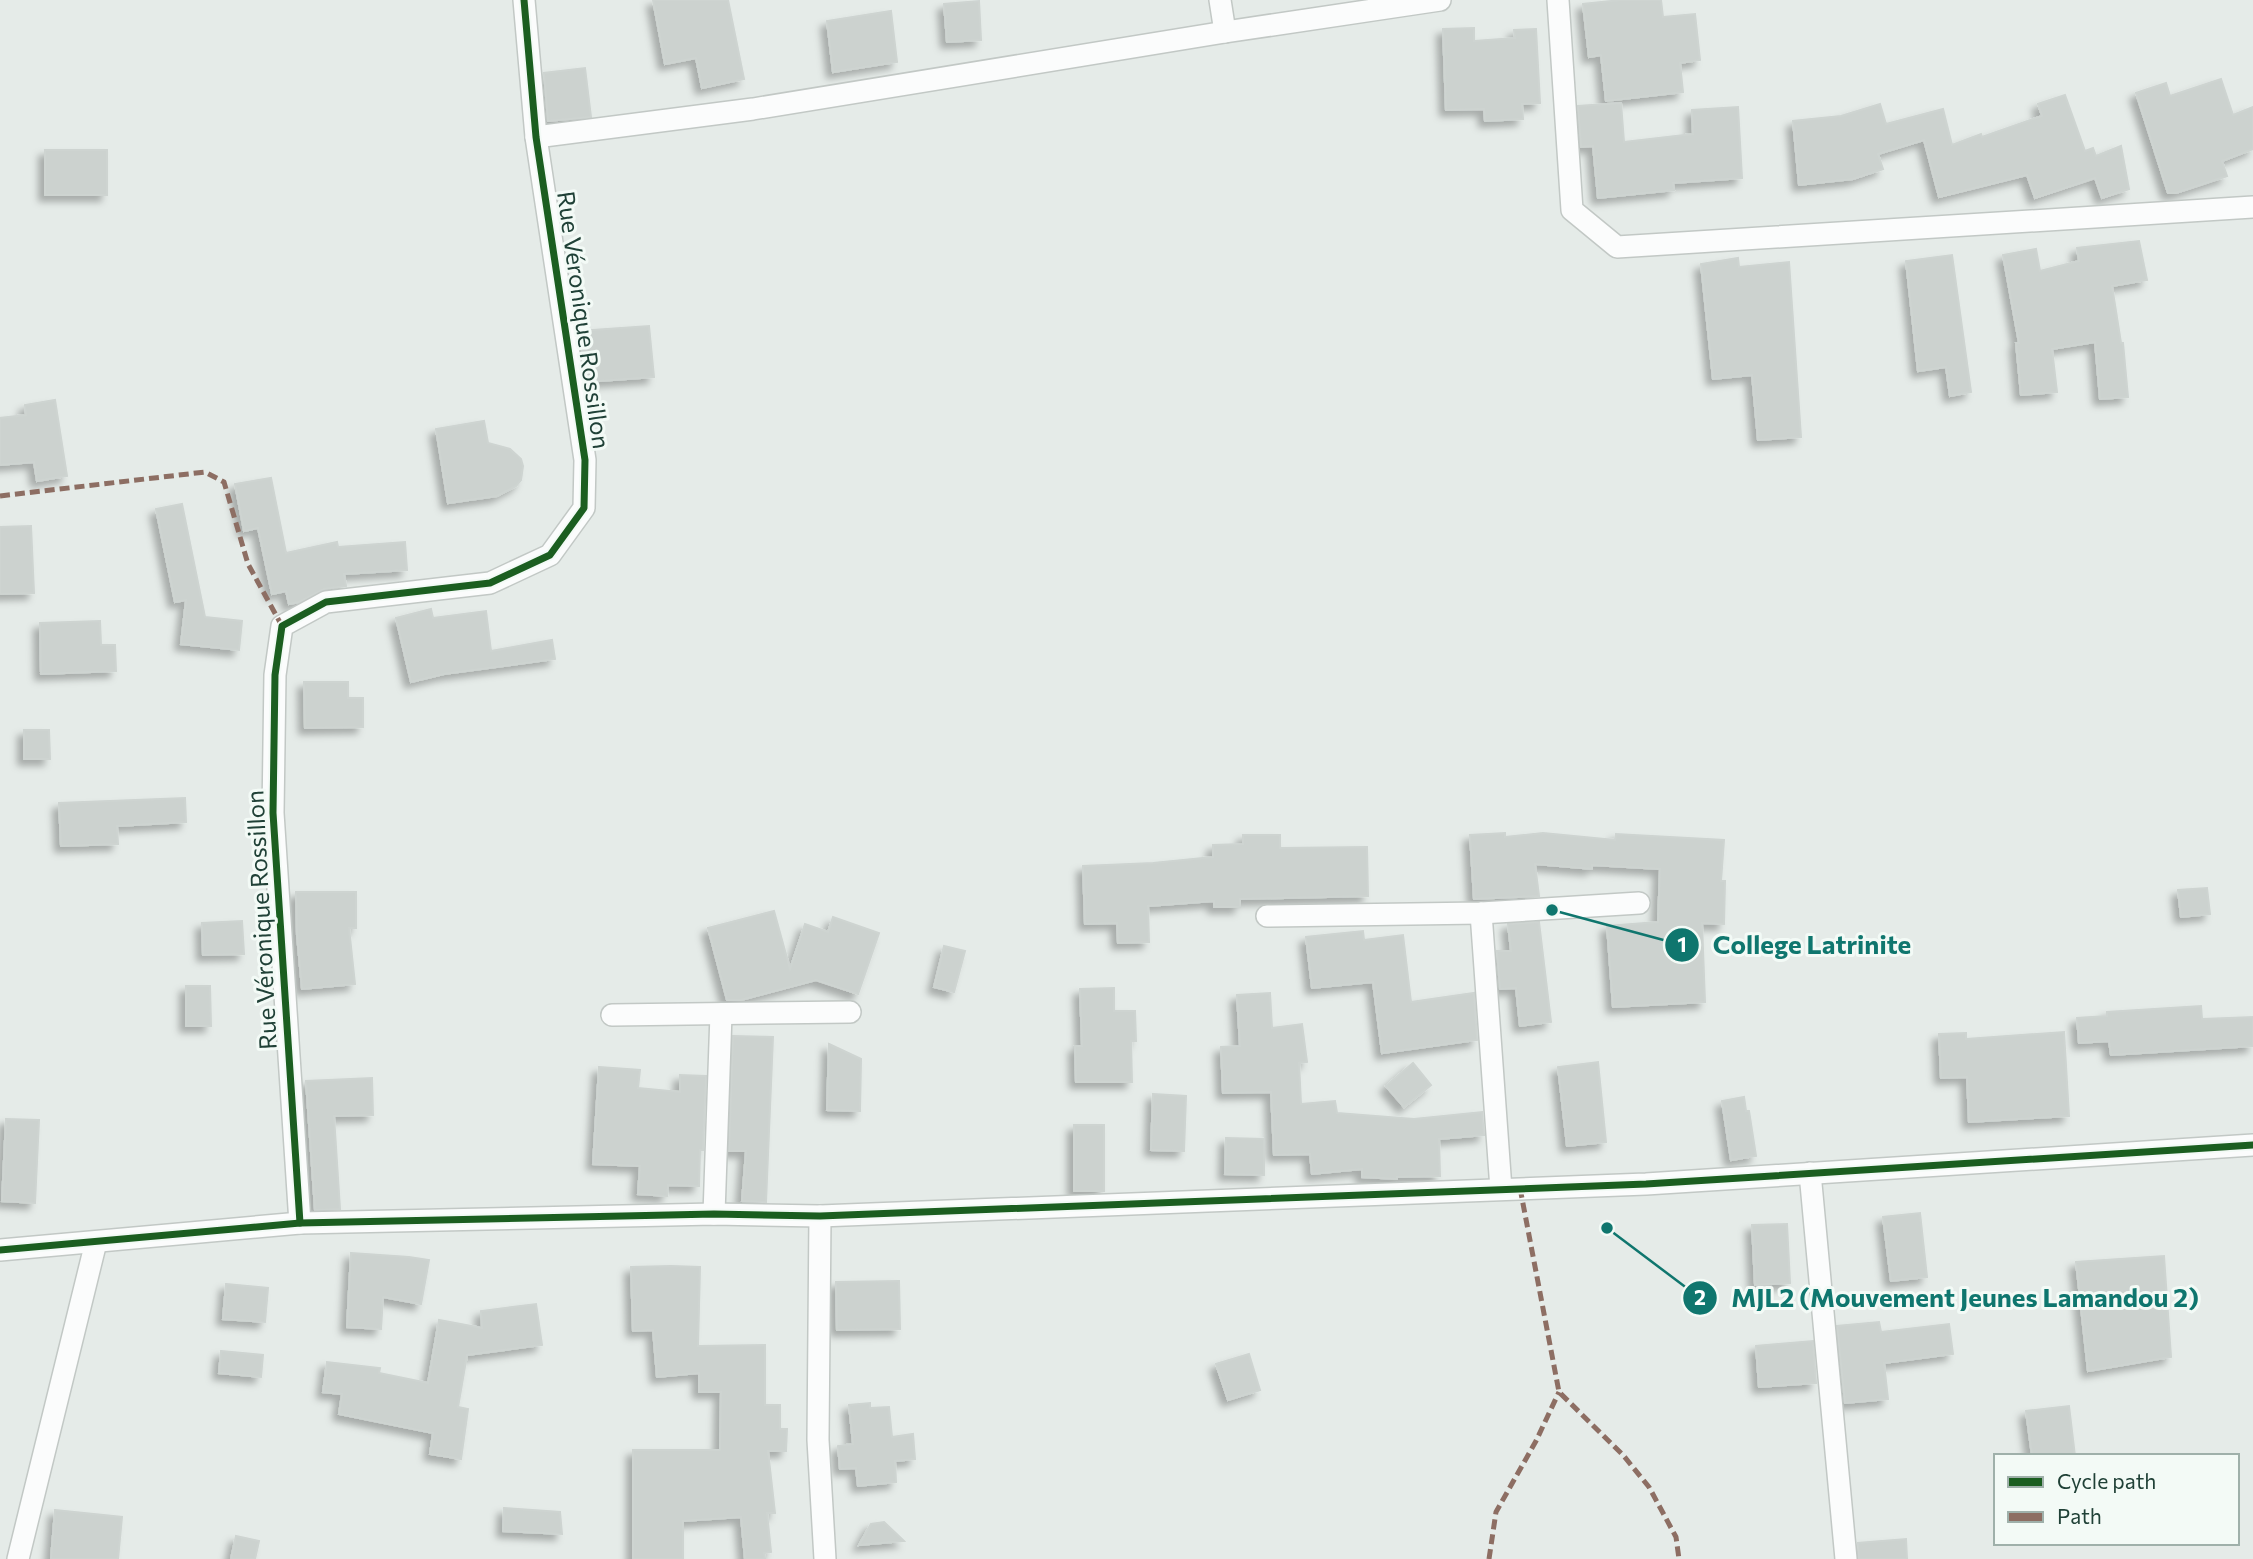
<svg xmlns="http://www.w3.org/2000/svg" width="2253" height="1559" viewBox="0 0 2253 1559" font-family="Commissioner,sans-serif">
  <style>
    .building { fill: #ccd2cf; stroke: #ced4d1; stroke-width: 2; filter: url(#shadow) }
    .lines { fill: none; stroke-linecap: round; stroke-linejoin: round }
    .street-casing { stroke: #c2c8c5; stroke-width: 24 }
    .street { stroke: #fbfcfc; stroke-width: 21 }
    .quiet { stroke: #8d6e63; stroke-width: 5; stroke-dasharray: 10 5; stroke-linecap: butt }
    .cycleway-casing { stroke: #f3faf6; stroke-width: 11 }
    .cycleway { stroke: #1b5e20; stroke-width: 7 }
    .labels { text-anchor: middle; stroke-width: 6; stroke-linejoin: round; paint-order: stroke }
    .street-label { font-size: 24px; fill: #204137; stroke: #f3faf6 }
    .leader { fill: none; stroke: #0f766e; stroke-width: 2.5 }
    .callout-dot { fill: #0f766e; stroke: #f3faf6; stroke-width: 2.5 }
    .mark-label { font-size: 21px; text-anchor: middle; font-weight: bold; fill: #fff }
    .callout-label { font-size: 26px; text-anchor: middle; font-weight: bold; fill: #0f766e; stroke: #f3faf6; stroke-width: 6; stroke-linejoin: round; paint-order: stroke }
  </style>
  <defs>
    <filter id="shadow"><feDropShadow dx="-6" dy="6" stdDeviation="3.5" flood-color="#0004"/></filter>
  </defs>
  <rect width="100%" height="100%" fill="#e5ebe8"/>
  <!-- building -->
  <g class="building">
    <path d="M653 0H728L744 79 702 88 696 58 665 64Z"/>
    <path d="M1621 0H1661L1663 17 1695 14 1700 60 1680 63 1683 92 1606 101 1601 55 1589 57 1583 4Z"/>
    <path d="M979 1 981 40 947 42 944 4Z"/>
    <path d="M891 11 897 62 833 72 827 21Z"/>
    <path d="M1474 28V41L1515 38 1514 30 1536 29 1540 103 1522 104 1523 119 1485 121 1484 109 1446 110 1443 29Z"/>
    <path d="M585 68 591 117 548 121 544 73Z"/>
    <path d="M2221 79 2233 115 2253 107V149L2222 161 2227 176 2176 193H2168L2136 93 2166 83 2170 96Z"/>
    <path d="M2065 95 2085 151 2093 148 2096 156 2121 146 2129 189 2102 198 2095 178 2035 198 2027 175 1939 197 1924 140 1878 154 1883 169 1853 179 1799 185 1793 121 1841 116 1880 104 1886 124 1943 109 1952 145 1981 134 1982 137 2042 116 2038 104Z"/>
    <path d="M1621 103 1624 142 1693 134 1692 110 1738 107 1742 178 1673 183 1674 190 1598 198 1593 146 1581 147 1578 106Z"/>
    <rect x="45" y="150" width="62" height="45"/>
    <path d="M2139 241 2147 280 2112 286 2121 343H2123L2128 397 2100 399 2095 342 2052 349 2057 392 2021 395 2016 343H2019L2003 255 2036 249 2040 271 2079 261 2077 248Z"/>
    <path d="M1952 255 1971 392 1950 396 1946 367 1918 371 1906 261Z"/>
    <path d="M1738 258 1739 267 1789 262 1801 437 1758 440 1752 375 1713 379 1701 264Z"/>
    <path d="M649 326 654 377 586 382 579 331Z"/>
    <path d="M55 400 67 476 37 481 34 462 0 465V418L26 415 25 405Z"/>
    <path d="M484 421 488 443 510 449 521 459 523 466 521 480 516 486 497 496 448 503 436 429Z"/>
    <path d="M271 478 286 553 337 542 338 547 405 542 407 570 344 574 346 586 324 589 299 602 289 604 286 591 272 594 258 528 244 531 235 484Z"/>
    <path d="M182 504 205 617 242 621 239 650 181 644 186 600 175 602 156 509Z"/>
    <path d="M31 526 34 593 0 594V527Z"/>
    <path d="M431 609 433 618 486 611 491 651 552 640 555 659 444 674 411 682 396 618Z"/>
    <path d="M100 621 101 645H115L116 671 41 674 40 623Z"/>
    <path d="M304 682H348V698H363V727L305 728Z"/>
    <path d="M24 730H49L50 759H24Z"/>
    <path d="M185 798 186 822 117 826 118 844 61 846 59 803Z"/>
    <path d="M1505 833V837L1543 833 1615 840 1616 834 1724 840 1721 881H1725L1724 924 1702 923 1705 1002 1613 1007 1607 926 1658 922 1660 869 1592 865V869L1535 864 1539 896 1474 899 1470 835Z"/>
    <path d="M1243 835H1280V848L1367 847 1368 896 1240 899V907H1214V901L1148 906 1149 942 1118 943 1117 923 1085 924 1083 866 1153 863 1213 857V845L1243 844Z"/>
    <path d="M2207 888 2210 914 2181 917 2178 890Z"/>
    <path d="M296 892H356V928H349L355 984 302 989 297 935Z"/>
    <path d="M774 911 790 969 805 924 828 932 833 917 879 933 858 994 816 980 741 1000H727L708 928Z"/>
    <path d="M242 921 244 954 203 955 202 923Z"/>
    <path d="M1539 922 1551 1022 1520 1026 1516 988 1500 989 1497 951H1511L1508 924Z"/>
    <path d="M1363 931 1364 940 1403 935 1411 1002 1474 993 1477 1040 1382 1053 1373 982 1312 988 1306 937Z"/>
    <path d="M944 946 965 951 954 992 934 987Z"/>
    <path d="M186 986H210L211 1026H186Z"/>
    <path d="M1114 988V1011H1135L1136 1041H1131L1132 1082H1076L1075 1046H1082L1080 989Z"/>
    <path d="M1270 993 1272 1028 1302 1024 1307 1062 1299 1063 1301 1104 1335 1101 1337 1113 1414 1119 1482 1112 1484 1135 1439 1139 1440 1176 1397 1177V1179L1362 1177V1169L1312 1174 1310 1154 1274 1155 1271 1092 1223 1093 1221 1047 1240 1046 1237 995Z"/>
    <path d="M2201 1006 2202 1019 2253 1017V1046L2111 1055 2109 1041 2079 1043 2077 1018 2107 1016V1012Z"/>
    <path d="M2064 1032 2069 1116 1969 1122 1967 1077 1941 1078 1939 1034 1966 1033V1039Z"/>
    <path d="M733 1036 773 1037 766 1202 742 1201 746 1151H729Z"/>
    <path d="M829 1044 861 1059 860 1111 827 1110Z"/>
    <path d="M1598 1062 1606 1142 1567 1146 1558 1067Z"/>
    <path d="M1413 1063 1431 1085 1404 1107 1386 1086Z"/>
    <path d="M599 1067 640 1070 638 1088 680 1092V1075L706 1076 703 1150H700L699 1186 668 1185 667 1196 638 1194 640 1166 593 1164Z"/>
    <path d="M372 1078 373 1115 334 1116 340 1209 315 1210 306 1081Z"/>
    <path d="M1153 1094 1186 1096 1184 1151 1151 1150Z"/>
    <path d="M1744 1097 1746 1111H1749L1756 1156 1731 1160 1722 1101Z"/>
    <path d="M6 1119 39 1120 35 1203 2 1201Z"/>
    <rect x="1074" y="1125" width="30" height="66"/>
    <path d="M1226 1138 1264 1139V1175L1225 1174Z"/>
    <path d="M1920 1213 1927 1277 1891 1281 1883 1217Z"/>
    <path d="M1787 1224 1790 1283 1755 1285 1752 1225Z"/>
    <path d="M351 1253 409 1257 429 1260 421 1304 383 1297 381 1329 347 1327Z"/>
    <path d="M2164 1256 2171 1357 2088 1371 2076 1262Z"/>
    <path d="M671 1266 700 1267 698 1346 765 1345V1405H780V1429H787L786 1451H768L775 1513H767L771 1552 764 1553 765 1559H745L741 1517 683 1521V1559H633V1450H720L721 1392H699V1373L657 1377 653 1330 633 1331 631 1267Z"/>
    <path d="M899 1281 900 1329 837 1330 836 1282Z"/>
    <path d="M226 1284 268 1288 265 1322 223 1319Z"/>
    <path d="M536 1304 542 1345 467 1355 458 1407 468 1409 461 1459 430 1454 433 1433 339 1414 342 1394 323 1392 327 1362 380 1368 379 1373 428 1383 439 1320 482 1328 481 1311Z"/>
    <path d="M1879 1322 1881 1332 1949 1324 1953 1354 1884 1363 1888 1399 1845 1403 1837 1326Z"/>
    <path d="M1813 1341 1816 1383 1759 1387 1756 1346Z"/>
    <path d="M221 1351 263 1355 261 1377 219 1373Z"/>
    <path d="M1249 1354 1260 1390 1228 1400 1216 1364Z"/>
    <path d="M870 1403V1408L889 1407 892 1437 913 1434 915 1459 895 1461 896 1482 858 1486 856 1468 840 1469 838 1446 853 1444 849 1405Z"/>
    <path d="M2069 1406 2075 1456H2032L2026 1411Z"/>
    <path d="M504 1508 560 1512 562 1534 503 1531Z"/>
    <path d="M55 1510 122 1517 118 1559H51Z"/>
    <path d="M884 1522 904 1541 859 1545 871 1524Z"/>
    <path d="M236 1536 259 1541 255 1559H231Z"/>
    <path d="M1906 1539 1907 1559H1859L1858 1543Z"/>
  </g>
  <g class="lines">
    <defs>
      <g id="street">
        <path d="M1220 0 1225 32"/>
        <path d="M1558 0 1572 210 1617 247 2253 207"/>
        <path d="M536 137 753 109 1225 32 1440 0"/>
        <path d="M1481 913 1501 1189"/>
        <path d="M1267 916 1481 913 1639 903"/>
        <path d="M612 1015 850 1012"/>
        <path d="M1810 1173 1846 1559"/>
        <path d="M714 1214 721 1014"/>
        <path d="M820 1216 818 1440 825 1559"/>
        <path d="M300 1223 273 813 275 675 282 626 326 602 490 583 550 555 584 508 585 460 536 137 524 0"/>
        <path d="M0 1250 300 1223 714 1214 820 1216 1646 1184 2253 1145"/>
        <path d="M18 1559 96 1242"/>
      </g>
    </defs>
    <!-- street casing -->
    <use href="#street" class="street-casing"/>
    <!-- street -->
    <use href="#street" class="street"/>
    <!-- quiet -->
    <g class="quiet">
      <path d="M0 496 205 472 224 482 248 564 282 626"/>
      <path d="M1520 1188 1559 1392 1623 1455 1649 1487 1676 1537 1679 1559"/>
      <path d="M1489 1559 1496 1512 1536 1441 1559 1392"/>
    </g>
    <defs>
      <g id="cycleway">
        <path d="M300 1223 273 813 275 675 282 626 326 602 490 583 550 555 584 508 585 460 536 137 524 0"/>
        <path d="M0 1250 300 1223 714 1214 820 1216 1646 1184 2253 1145"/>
      </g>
    </defs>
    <!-- cycleway casing -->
    <use href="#cycleway" class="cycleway-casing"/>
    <!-- cycleway -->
    <use href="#cycleway" class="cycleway"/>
  </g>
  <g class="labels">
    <!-- street labels -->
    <g class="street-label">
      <text transform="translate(583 320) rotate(82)" y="8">Rue Véronique Rossillon</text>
      <text transform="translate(262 920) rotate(-93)" y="8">Rue Véronique Rossillon</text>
    </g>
  </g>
  <!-- callouts -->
  <path class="leader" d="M1552 910L1682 945M1607 1228L1700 1298"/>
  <g class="callout-dot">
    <circle cx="1552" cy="910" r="7"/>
    <circle cx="1607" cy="1228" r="7"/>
    <circle cx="1682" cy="945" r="18"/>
    <circle cx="1700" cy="1298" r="18"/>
  </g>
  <g class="mark-label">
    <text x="1682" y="952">1</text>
    <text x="1700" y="1305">2</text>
  </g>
  <g class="callout-label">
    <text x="1812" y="954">College Latrinite</text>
    <text x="1965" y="1307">MJL2 (Mouvement Jeunes Lamandou 2)</text>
  </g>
  <!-- legend -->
  <rect x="1994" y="1454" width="245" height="91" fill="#f3faf6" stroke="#9fb0aa" stroke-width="2"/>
  <rect x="2008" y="1477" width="35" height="10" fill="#1b5e20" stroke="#9fb0aa" stroke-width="2"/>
  <text x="2057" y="1489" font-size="21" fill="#204137">Cycle path</text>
  <rect x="2008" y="1512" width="35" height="10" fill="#8d6e63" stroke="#9fb0aa" stroke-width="2"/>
  <text x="2057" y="1524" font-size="21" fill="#204137">Path</text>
</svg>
